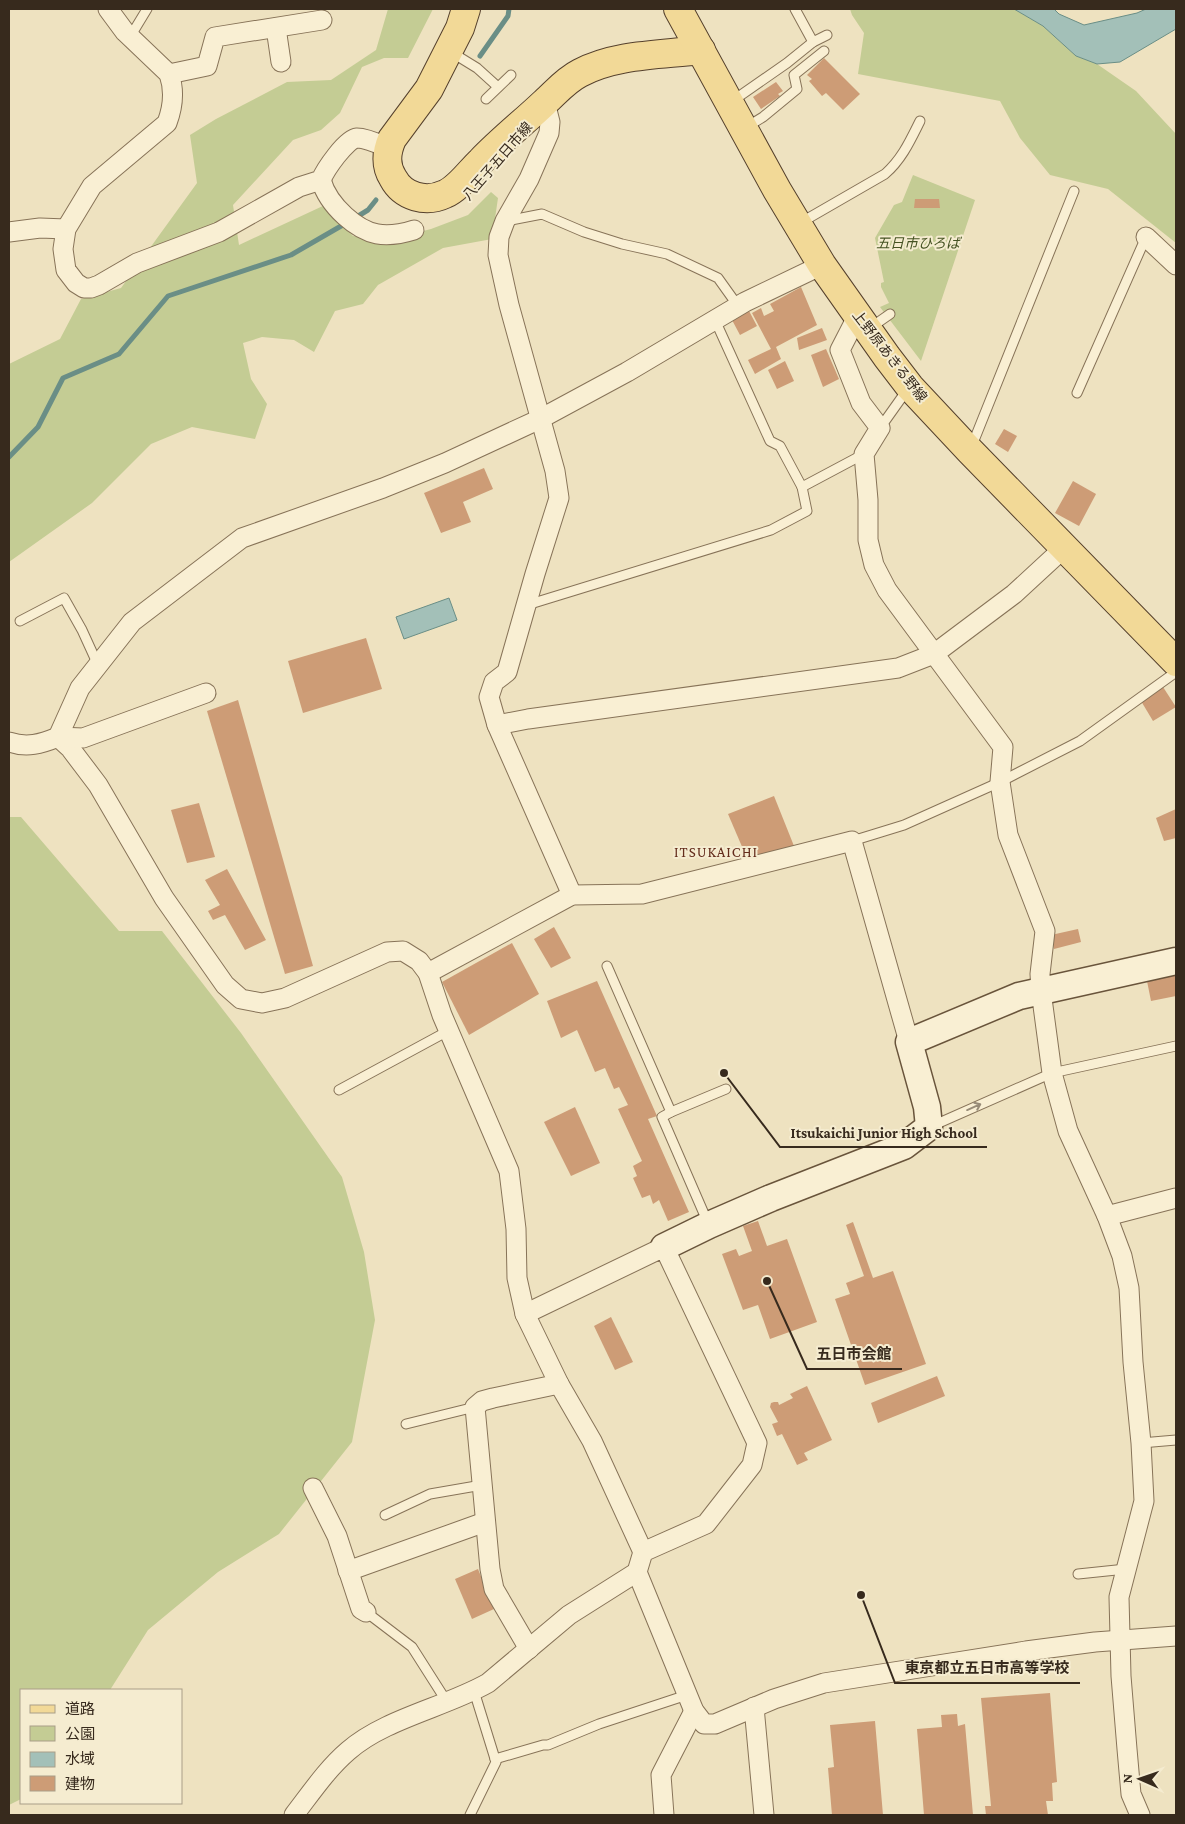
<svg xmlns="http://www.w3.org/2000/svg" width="1185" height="1824" viewBox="0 0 1185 1824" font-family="'Crimson Pro','Noto Sans JP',serif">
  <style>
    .green { fill: #c4cc94 }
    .water { fill: #a3c0b8; stroke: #6a8e86 }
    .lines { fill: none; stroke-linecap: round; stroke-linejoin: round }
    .stream { stroke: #6a8e86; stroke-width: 5 }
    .building { fill: #cd9c76 }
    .lane-casing { stroke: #877358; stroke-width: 11 }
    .street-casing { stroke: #877358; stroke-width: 21 }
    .secondary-casing { stroke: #69543b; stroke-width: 29 }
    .primary-casing { stroke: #55402c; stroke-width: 30 }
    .lane { stroke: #f9efd3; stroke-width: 9 }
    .street { stroke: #f9efd3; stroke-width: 19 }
    .secondary { stroke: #f9efd3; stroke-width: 26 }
    .primary { stroke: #f2d997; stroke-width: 28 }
    .oneway { stroke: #988c78 }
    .labels { text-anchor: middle; stroke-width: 4; stroke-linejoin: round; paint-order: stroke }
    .street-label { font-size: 14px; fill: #372a1d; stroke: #f5ecd0 }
    .park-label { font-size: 14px; font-style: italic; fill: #465323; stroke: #f5ecd0 }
    .neighbourhood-label { font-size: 15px; letter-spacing: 1px; fill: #642d1c; stroke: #f5ecd0 }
    .leader { fill: none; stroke: #372a1d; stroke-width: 2 }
    .callout-dot { fill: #372a1d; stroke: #f5ecd0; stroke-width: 2 }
    .callout-label { font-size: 15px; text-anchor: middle; font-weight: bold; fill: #372a1d; stroke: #f5ecd0; stroke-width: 4; stroke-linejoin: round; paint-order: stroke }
  </style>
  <rect width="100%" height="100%" fill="#eee2c0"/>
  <!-- green -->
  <g class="green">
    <path d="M388 9H433L408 58H384L362 67 340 113 321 130 293 140 233 205 239 245 325 205 353 236 392 239 431 229 468 215 491 192 498 198 492 239 443 248 378 285 363 304 335 311 314 352 294 340 262 337 243 343 251 379 267 404 255 439 192 427 151 444 92 503 9 562V364L60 339 81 299 121 288 197 183 190 135 216 119 287 82 331 80 376 50Z"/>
    <path d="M850 9H1014L1043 26 1076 56 1097 64 1136 91 1176 134V243L1108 189 1050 175 1020 138 1000 101 858 74 864 33 852 15Z"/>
    <path d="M913 175 975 200 921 361 880 307 889 303 881 287V283L884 282 875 238 894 205 902 202Z"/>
    <path d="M9 817H21L119 931H162L241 1033 342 1177 364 1252 375 1320 352 1442 279 1534 218 1572 148 1630 110 1690H21V1799L9 1805Z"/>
  </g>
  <!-- water -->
  <g class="water">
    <path d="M1014 9H1054L1059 14 1084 25 1137 13 1146 9H1176V29L1120 62 1097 64 1076 56 1043 26Z"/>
    <path d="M449 598 457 620 404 639 396 617Z"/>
  </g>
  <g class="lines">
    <!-- stream -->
    <g class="stream">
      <path d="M480 56 508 16 509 9"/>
      <path d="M355 218 368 210 376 200"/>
      <path d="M9 457 38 427 63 378 119 354 168 296 291 255 348 222"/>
    </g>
  </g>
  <!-- building -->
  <g class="building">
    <path d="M824 58 860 94 843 110 826 93 822 96 809 81 812 79 807 75Z"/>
    <path d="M776 82 783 91 778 94 780 96 761 109 753 97Z"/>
    <path d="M915 199H939L940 208H914Z"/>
    <path d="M801 287 817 325 776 347 781 359 755 374 748 360 771 349 752 313 761 308 764 316 774 311 770 304Z"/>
    <path d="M749 311 757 326 740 335 732 320Z"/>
    <path d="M822 328 827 340 799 350 797 338Z"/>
    <path d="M826 349 839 379 823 387 811 355Z"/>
    <path d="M785 361 794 381 777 389 768 370Z"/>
    <path d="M1004 429 1017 436 1008 452 995 444Z"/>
    <path d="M484 468 493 489 463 502 471 522 441 533 424 493Z"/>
    <path d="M1073 481 1096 494 1079 526 1055 513Z"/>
    <path d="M366 638 382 689 303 713 288 661Z"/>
    <path d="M1163 687 1176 707 1153 721 1141 701Z"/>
    <path d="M238 700 313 966 285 974 207 711Z"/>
    <path d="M774 796 794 846 749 863 728 814Z"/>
    <path d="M199 803 215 857 187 863 171 810Z"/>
    <path d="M1176 809V838L1164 841 1156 818Z"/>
    <path d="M227 869 266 940 245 950 225 915 213 920 208 911 220 905 205 880Z"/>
    <path d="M554 927 571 958 551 968 534 939Z"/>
    <path d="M1078 929 1081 942 1054 949 1051 935Z"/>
    <path d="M512 943 539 994 469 1035 442 982Z"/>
    <path d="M1176 969V996L1151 1001 1147 981 1159 978 1158 972Z"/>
    <path d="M597 981 657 1116 648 1119 689 1212 668 1221 659 1200 653 1204 650 1195 642 1198 633 1178 637 1176 633 1166 642 1161 618 1109 628 1105 619 1087 614 1089 605 1068 595 1072 577 1030 561 1038 547 1001Z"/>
    <path d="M575 1107 600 1163 571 1176 544 1122Z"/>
    <path d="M758 1221 767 1246 787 1239 817 1322 770 1339 758 1305 743 1310 722 1254 736 1249 739 1256 752 1251 743 1226Z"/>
    <path d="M853 1222 873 1278 893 1271 926 1364 865 1385 835 1299 850 1294 846 1283 864 1276 846 1225Z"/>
    <path d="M611 1317 633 1362 615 1370 594 1326Z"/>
    <path d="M937 1376 945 1396 878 1423 871 1403Z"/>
    <path d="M807 1386 832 1440 804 1453 808 1460 797 1465 782 1434 777 1436 772 1424 778 1422 770 1407 771 1403 774 1402H778L779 1405 793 1398 790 1394Z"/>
    <path d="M478 1569 494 1609 472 1619 455 1579Z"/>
    <path d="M1050 1693 1057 1782 1052 1783 1053 1801H1046L1048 1815H986L985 1806H991L981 1698Z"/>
    <path d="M957 1714 958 1726 965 1724 973 1815H924L917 1729 942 1727 941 1715Z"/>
    <path d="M875 1721 883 1815H832L828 1768 834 1767 830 1725Z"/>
  </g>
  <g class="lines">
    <defs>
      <g id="lane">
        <path d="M795 9 813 42"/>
        <path d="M130 37 147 9"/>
        <path d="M451 52 477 68 498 87"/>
        <path d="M486 99 511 75"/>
        <path d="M731 102 787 63 813 42 827 35"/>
        <path d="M745 128 763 117 797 89 794 75 824 51"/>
        <path d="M506 221 542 214 584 232 622 244 667 254 718 278 738 306"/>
        <path d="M800 223 885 174C902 159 910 141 920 121"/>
        <path d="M715 320 770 441 780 446 802 487"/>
        <path d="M870 328 890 314"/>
        <path d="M1077 393 1146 237"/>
        <path d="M880 428 907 390"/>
        <path d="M971 448 1074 191"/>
        <path d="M527 605 771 530 807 511 802 487 864 454"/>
        <path d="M20 621 64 598 82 630 98 665"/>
        <path d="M852 841 904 825 1000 782 1080 741 1176 672"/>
        <path d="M607 966 671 1112 662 1117 708 1223"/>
        <path d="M339 1090 448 1031"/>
        <path d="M671 1112 726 1089"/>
        <path d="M932 1126 1052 1073 1176 1046"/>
        <path d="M406 1424 475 1407"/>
        <path d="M1141 1443 1176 1440"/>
        <path d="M385 1515 430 1494 482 1485"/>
        <path d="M1078 1574 1126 1569"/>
        <path d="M366 1612 412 1647 447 1702"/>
        <path d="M495 1759 543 1745H548L599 1724 687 1695"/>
        <path d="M470 1815 496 1762 474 1691"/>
      </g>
      <g id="street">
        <path d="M108 9 125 32 169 74C175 91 173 107 167 123L92 186 66 229 63 249 66 270 76 283 84 288H91L99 285 137 263 219 232 299 187 321 180C325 170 346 139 357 138 367 138 379 144 388 148"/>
        <path d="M276 28 281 62"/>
        <path d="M169 74 207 66 215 37 322 20"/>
        <path d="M545 102 550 122 549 133 529 179 505 221 499 237 498 255 509 305 555 471 559 498 535 574 507 672 494 682 489 697 497 725 572 895"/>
        <path d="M321 180C325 194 334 206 345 216 367 236 385 239 414 230"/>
        <path d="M9 232 40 228 66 229"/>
        <path d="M1146 237 1176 265"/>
        <path d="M858 315 840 350 861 403 880 428 864 454 868 500V540L874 565 887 590 1003 747 1000 782 1008 835 1045 931 1040 974 1041 991 1052 1073 1068 1131 1107 1216 1122 1256 1129 1288 1133 1362 1141 1443 1144 1501 1119 1597 1121 1676 1127 1749 1131 1794 1140 1815"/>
        <path d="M497 725 528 719 898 668 934 654 1014 594 1065 547"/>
        <path d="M58 737 70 748 98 785 164 898 225 985 241 999 262 1003 285 998 387 952 403 951 419 961 428 973 442 1015 509 1171 516 1229 517 1278 525 1314 559 1384 592 1441 643 1552"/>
        <path d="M58 737 83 738 206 693"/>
        <path d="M9 742C27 748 41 744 58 737L80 688 132 622 242 538 383 488 445 463 540 419 627 372 745 302 822 265"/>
        <path d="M428 973 572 895 642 894 852 841 909 1042"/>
        <path d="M1107 1216 1176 1198"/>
        <path d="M313 1488 337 1536 361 1609 366 1612"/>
        <path d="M348 1571 485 1522"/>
        <path d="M637 1572 694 1711 704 1724H715L774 1699 824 1683 1026 1651 1095 1642 1176 1636"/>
        <path d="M529 1649 494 1589 490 1569 475 1407 482 1401 493 1398 559 1384"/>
        <path d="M754 1707 764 1815"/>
        <path d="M294 1815C311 1793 327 1769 348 1751 384 1719 446 1707 488 1683L569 1615 637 1572 643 1552 706 1524 752 1465 757 1443 664 1247 525 1314"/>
        <path d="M664 1815 661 1775 694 1711"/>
      </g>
      <path id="secondary" d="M664 1247 709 1225 771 1198 904 1146 929 1127 927 1107 909 1042 1019 996 1176 961"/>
      <g id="primary">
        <path d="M466 9 460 28 429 89 392 139C386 153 385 165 393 178 403 197 426 203 445 194 459 188 470 171 481 161 501 140 524 122 545 102 556 92 566 80 580 73 616 54 661 55 701 50"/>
        <path d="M678 9 777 190 822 265 887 357 910 387 970 451 1176 662"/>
      </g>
    </defs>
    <!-- lane casing -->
    <use href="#lane" class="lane-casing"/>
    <!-- street casing -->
    <use href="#street" class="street-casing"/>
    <!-- secondary casing -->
    <use href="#secondary" class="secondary-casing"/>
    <!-- primary casing -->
    <use href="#primary" class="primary-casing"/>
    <!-- lane -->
    <use href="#lane" class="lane"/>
    <!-- street -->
    <use href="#street" class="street"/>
    <!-- secondary -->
    <use href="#secondary" class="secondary"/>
    <!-- primary -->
    <use href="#primary" class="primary"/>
  </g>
  <!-- one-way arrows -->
  <defs><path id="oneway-shaft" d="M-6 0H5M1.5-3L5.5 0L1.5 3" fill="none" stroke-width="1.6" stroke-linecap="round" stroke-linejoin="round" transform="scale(1.25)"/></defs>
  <use class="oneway" href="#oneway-shaft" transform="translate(974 1107) rotate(-24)"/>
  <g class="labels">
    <!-- street labels -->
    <g class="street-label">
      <text transform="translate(497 161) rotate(-49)" y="5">八王子五日市線</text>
      <text transform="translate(890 356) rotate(52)" y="5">上野原あきる野線</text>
    </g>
    <!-- park labels -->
    <g class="park-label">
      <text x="918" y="248">五日市ひろば</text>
    </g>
    <!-- neighbourhood labels -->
    <g class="neighbourhood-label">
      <text x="716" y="857">ITSUKAICHI</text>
    </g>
  </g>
  <!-- callouts -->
  <path class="leader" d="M724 1073L780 1147H987M767 1281L807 1369H902M861 1595L895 1683H1080"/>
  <g class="callout-dot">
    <circle cx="724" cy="1073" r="5"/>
    <circle cx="767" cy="1281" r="5"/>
    <circle cx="861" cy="1595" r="5"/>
  </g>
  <g class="callout-label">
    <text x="884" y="1138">Itsukaichi Junior High School</text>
    <text x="854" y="1359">五日市会館</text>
    <text x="987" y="1673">東京都立五日市高等学校</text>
  </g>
  <!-- border -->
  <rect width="1185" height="1824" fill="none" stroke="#372a1d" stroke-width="20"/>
  <!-- legend -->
  <rect x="20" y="1689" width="162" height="115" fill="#f5ecd0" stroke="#a99e88"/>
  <rect x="30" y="1705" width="25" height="8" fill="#f2d997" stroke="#a99e88"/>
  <text x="65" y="1714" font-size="15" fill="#372a1d">道路</text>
  <rect x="30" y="1726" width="25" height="15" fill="#c4cc94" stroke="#a99e88"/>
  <text x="65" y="1739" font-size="15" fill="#372a1d">公園</text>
  <rect x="30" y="1752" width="25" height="15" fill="#a3c0b8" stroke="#a99e88"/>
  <text x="65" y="1764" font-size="15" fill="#372a1d">水域</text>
  <rect x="30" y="1776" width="25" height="15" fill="#cd9c76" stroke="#a99e88"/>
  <text x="65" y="1789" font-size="15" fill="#372a1d">建物</text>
  <!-- north arrow -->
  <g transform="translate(1140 1779) rotate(272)" stroke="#f5ecd0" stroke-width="4" paint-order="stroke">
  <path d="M0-4L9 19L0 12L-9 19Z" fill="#372a1d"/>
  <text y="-8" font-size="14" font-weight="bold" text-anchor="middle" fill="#372a1d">N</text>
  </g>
</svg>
